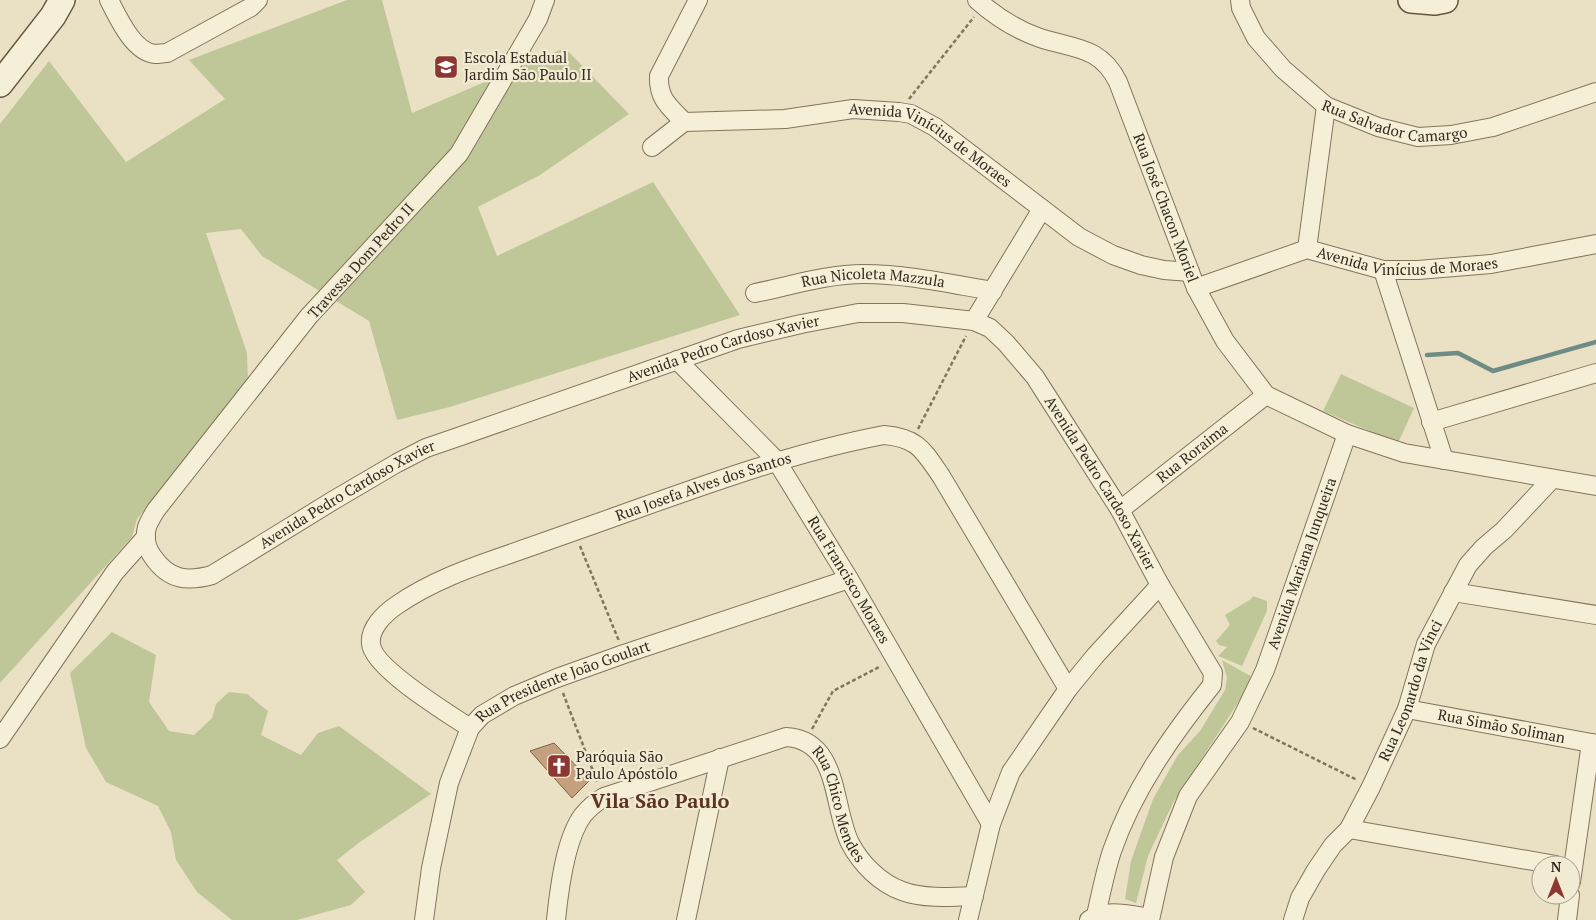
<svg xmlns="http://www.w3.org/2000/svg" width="1596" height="920" viewBox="0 0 1596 920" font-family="'PT Serif',serif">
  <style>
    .green { fill: #bfc799 }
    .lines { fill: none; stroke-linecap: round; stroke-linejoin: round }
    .stream { stroke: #6e8b86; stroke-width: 4.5 }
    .building { fill: #c5a07e; stroke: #806044 }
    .street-casing { stroke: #83745c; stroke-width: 20 }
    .secondary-casing { stroke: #655540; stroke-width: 28 }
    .path { stroke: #83745c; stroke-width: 2.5; stroke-dasharray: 4 2.5; stroke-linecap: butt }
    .street { stroke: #f6efd7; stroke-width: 18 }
    .secondary { stroke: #f6efd7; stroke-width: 25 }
    .labels { text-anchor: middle; stroke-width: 4.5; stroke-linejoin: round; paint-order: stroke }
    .poi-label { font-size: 15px; fill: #352b1f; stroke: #f2ebd3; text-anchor: start }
    .street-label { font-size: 15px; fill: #352b1f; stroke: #f2ebd3 }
    .district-label { font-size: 20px; font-weight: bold; fill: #5d3322; stroke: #f2ebd3 }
  </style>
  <rect width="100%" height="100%" fill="#eae1c5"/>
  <!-- green -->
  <g class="green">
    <path d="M347 0H382L412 113 565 48 629 114 540 175 478 207 497 256 653 182 740 315 450 407 397 420 369 321 262 256 241 229 206 233 247 353 248 381 137 519 132 537 0 683V124L49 61 126 162 225 99 189 60Z"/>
    <path d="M1341 374 1414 408 1398 443 1323 411Z"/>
    <path d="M1253 596 1267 601V611L1242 666 1218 656 1227 647 1219 645 1216 641 1230 625 1225 615 1251 599Z"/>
    <path d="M112 632 156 655 149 702 169 731 194 735 212 718 216 704 229 692 247 694 268 711 261 735 301 755 318 733 339 726 431 794 360 842 337 860 365 892 351 905 297 920H232L197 892 176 860 171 832 158 806 106 782 86 748 70 673Z"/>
    <path d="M1222 660 1254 678 1173 803 1148 856 1136 903 1125 899 1131 861 1153 799 1178 755 1200 731 1225 690 1227 678Z"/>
  </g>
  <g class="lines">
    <!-- stream -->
    <path class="stream" d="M1427 355 1458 353 1493 371 1596 342"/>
  </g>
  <!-- building -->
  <path class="building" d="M554 743 590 780 572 798 530 751Z"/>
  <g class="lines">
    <defs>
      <g id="street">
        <path d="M109 0C118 17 133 52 155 54 159 54 163 53 167 53L251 7 258 0"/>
        <path id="s1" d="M545 0 538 19 459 154 309 316 156 510C153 515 149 521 147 527 144 538 147 549 153 557 169 580 187 582 212 575L334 500 397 463 426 448 458 437 738 339 801 324 858 313H903L939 317 974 321 990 328 1006 343 1035 377 1120 510 1160 585 1213 673 1212 685C1172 735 1133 790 1112 851 1105 872 1101 894 1096 915"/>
        <path id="s2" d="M977 0C995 16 1017 30 1040 38 1074 49 1100 46 1118 82L1196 288 1225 341 1266 395 1347 434 1404 453 1596 486"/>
        <path id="s3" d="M1240 0 1241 8 1256 38 1283 69 1326 106 1378 127 1418 137 1451 135 1493 127 1596 92"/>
        <path d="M684 122C669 106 658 99 659 76L698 0"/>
        <path id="s4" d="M652 147 684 122 785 119 853 109 899 112 911 114 935 127 1079 237 1113 255 1141 265 1164 270 1190 272"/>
        <path d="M1307 249 1326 106"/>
        <path d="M1383 270 1444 460"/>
        <path id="s5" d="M1196 288 1307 249 1383 270H1418L1491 264 1596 244"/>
        <path id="s6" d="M755 293C790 286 827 274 864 274 907 274 951 284 993 291"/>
        <path d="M974 321 1042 209"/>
        <path id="s7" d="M677 360 776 460 849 579 991 824"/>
        <path d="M1431 422 1596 373"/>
        <path id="s8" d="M1120 510 1266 395"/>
        <path d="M1453 592 1596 615"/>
        <path id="s9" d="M1407 709 1596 744"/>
        <path id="s10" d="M470 728C449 714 373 668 371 644 369 628 385 613 397 605 430 582 469 568 507 555 535 545 564 535 592 525 688 491 784 454 884 435 918 438 923 450 941 476L1068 689"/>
        <path d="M0 739 115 572 146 537"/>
        <path d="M1349 829 1556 865"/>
        <path d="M1571 882 1591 743"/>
        <path id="s11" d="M424 920 431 868 449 783 470 728 482 715 514 696 557 678 624 654 849 579"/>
        <path id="s12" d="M556 920C559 890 565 839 583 815 589 808 596 802 604 797L786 737C840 740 832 807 850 843 861 864 880 883 902 891 923 899 952 897 974 896"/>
        <path d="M686 920 720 758"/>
        <path d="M968 920 991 824 1011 772 1068 689 1095 656 1160 585"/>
        <path d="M1089 920C1106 908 1130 915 1150 918"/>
        <path id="s13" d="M1150 920 1164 857 1188 796 1240 722 1265 670 1347 434"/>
        <path id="s14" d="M1293 920 1300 898 1316 870 1333 845 1349 829 1371 787 1407 709 1426 644 1468 565 1484 547 1504 530 1552 479"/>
        <path d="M1567 920 1570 895"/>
      </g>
      <g id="secondary">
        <path d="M1411 0 1435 2 1445 0"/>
        <path d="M0 84 53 16 62 0"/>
      </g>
    </defs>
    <!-- street casing -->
    <use href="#street" class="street-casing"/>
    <!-- secondary casing -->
    <use href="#secondary" class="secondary-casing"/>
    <!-- path -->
    <g class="path">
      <path d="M909 99 974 17"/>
      <path d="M918 429 966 336"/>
      <path d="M580 546 619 641"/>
      <path d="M563 693 598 784"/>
      <path d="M1253 728 1357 780"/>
      <path d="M812 729 833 691 881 666"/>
    </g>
    <!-- street -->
    <use href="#street" class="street"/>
    <!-- secondary -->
    <use href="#secondary" class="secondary"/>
  </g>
  <!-- icons -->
  <defs>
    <symbol id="school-square" viewBox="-11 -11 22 22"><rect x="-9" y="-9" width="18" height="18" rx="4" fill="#8d3732" stroke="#f2ebd3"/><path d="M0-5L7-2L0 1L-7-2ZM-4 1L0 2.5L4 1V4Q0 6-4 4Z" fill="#fff"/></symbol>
    <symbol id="church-square" viewBox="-11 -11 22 22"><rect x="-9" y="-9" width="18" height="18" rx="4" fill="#8d3732" stroke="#f2ebd3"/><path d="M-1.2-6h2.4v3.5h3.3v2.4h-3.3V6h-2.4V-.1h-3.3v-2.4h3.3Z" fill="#fff"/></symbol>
  </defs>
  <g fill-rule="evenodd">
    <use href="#school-square" x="432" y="53" width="28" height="28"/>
    <use href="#church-square" x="545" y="752" width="28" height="28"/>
  </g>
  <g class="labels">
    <!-- poi labels -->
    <g class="poi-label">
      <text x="464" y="63">Escola Estadual<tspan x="464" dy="17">Jardim São Paulo II</tspan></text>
      <text x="576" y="762">Paróquia São<tspan x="576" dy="17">Paulo Apóstolo</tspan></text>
    </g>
    <!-- street labels -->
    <g class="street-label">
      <text dy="5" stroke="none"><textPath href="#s3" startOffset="211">Rua Salvador Camargo</textPath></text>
      <text dy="5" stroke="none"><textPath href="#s4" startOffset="298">Avenida Vinícius de Moraes</textPath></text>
      <text dy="5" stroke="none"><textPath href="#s2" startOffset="302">Rua José Chacon Moriel</textPath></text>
      <text dy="5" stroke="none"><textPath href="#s5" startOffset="220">Avenida Vinícius de Moraes</textPath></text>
      <text transform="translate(361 261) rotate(-48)" y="5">Travessa Dom Pedro II</text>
      <text dy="5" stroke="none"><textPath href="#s6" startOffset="120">Rua Nicoleta Mazzula</textPath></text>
      <text dy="5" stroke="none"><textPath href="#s1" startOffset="1325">Avenida Pedro Cardoso Xavier</textPath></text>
      <text dy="5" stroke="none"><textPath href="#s8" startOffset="92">Rua Roraima</textPath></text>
      <text dy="5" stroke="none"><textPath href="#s1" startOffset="1790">Avenida Pedro Cardoso Xavier</textPath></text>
      <text dy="5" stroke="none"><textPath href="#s10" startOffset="510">Rua Josefa Alves dos Santos</textPath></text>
      <text dy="5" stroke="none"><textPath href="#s1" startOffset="920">Avenida Pedro Cardoso Xavier</textPath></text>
      <text dy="5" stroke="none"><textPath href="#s13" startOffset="391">Avenida Mariana Junqueira</textPath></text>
      <text dy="5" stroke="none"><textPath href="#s7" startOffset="281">Rua Francisco Moraes</textPath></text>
      <text dy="5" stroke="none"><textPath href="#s11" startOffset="304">Rua Presidente João Goulart</textPath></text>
      <text dy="5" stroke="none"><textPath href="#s14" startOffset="260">Rua Leonardo da Vinci</textPath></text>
      <text dy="5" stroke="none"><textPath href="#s9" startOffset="96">Rua Simão Soliman</textPath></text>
      <text dy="5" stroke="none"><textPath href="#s12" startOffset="422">Rua Chico Mendes</textPath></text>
    </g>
    <!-- district labels -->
    <g class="district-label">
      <text x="660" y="808">Vila São Paulo</text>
    </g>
  </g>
  <!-- north arrow -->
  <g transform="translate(1556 880)"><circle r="24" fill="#f2ebd3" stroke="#a69e8b"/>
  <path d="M0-4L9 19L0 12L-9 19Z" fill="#8d3732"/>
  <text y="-8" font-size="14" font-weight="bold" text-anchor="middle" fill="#352b1f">N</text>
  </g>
</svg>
